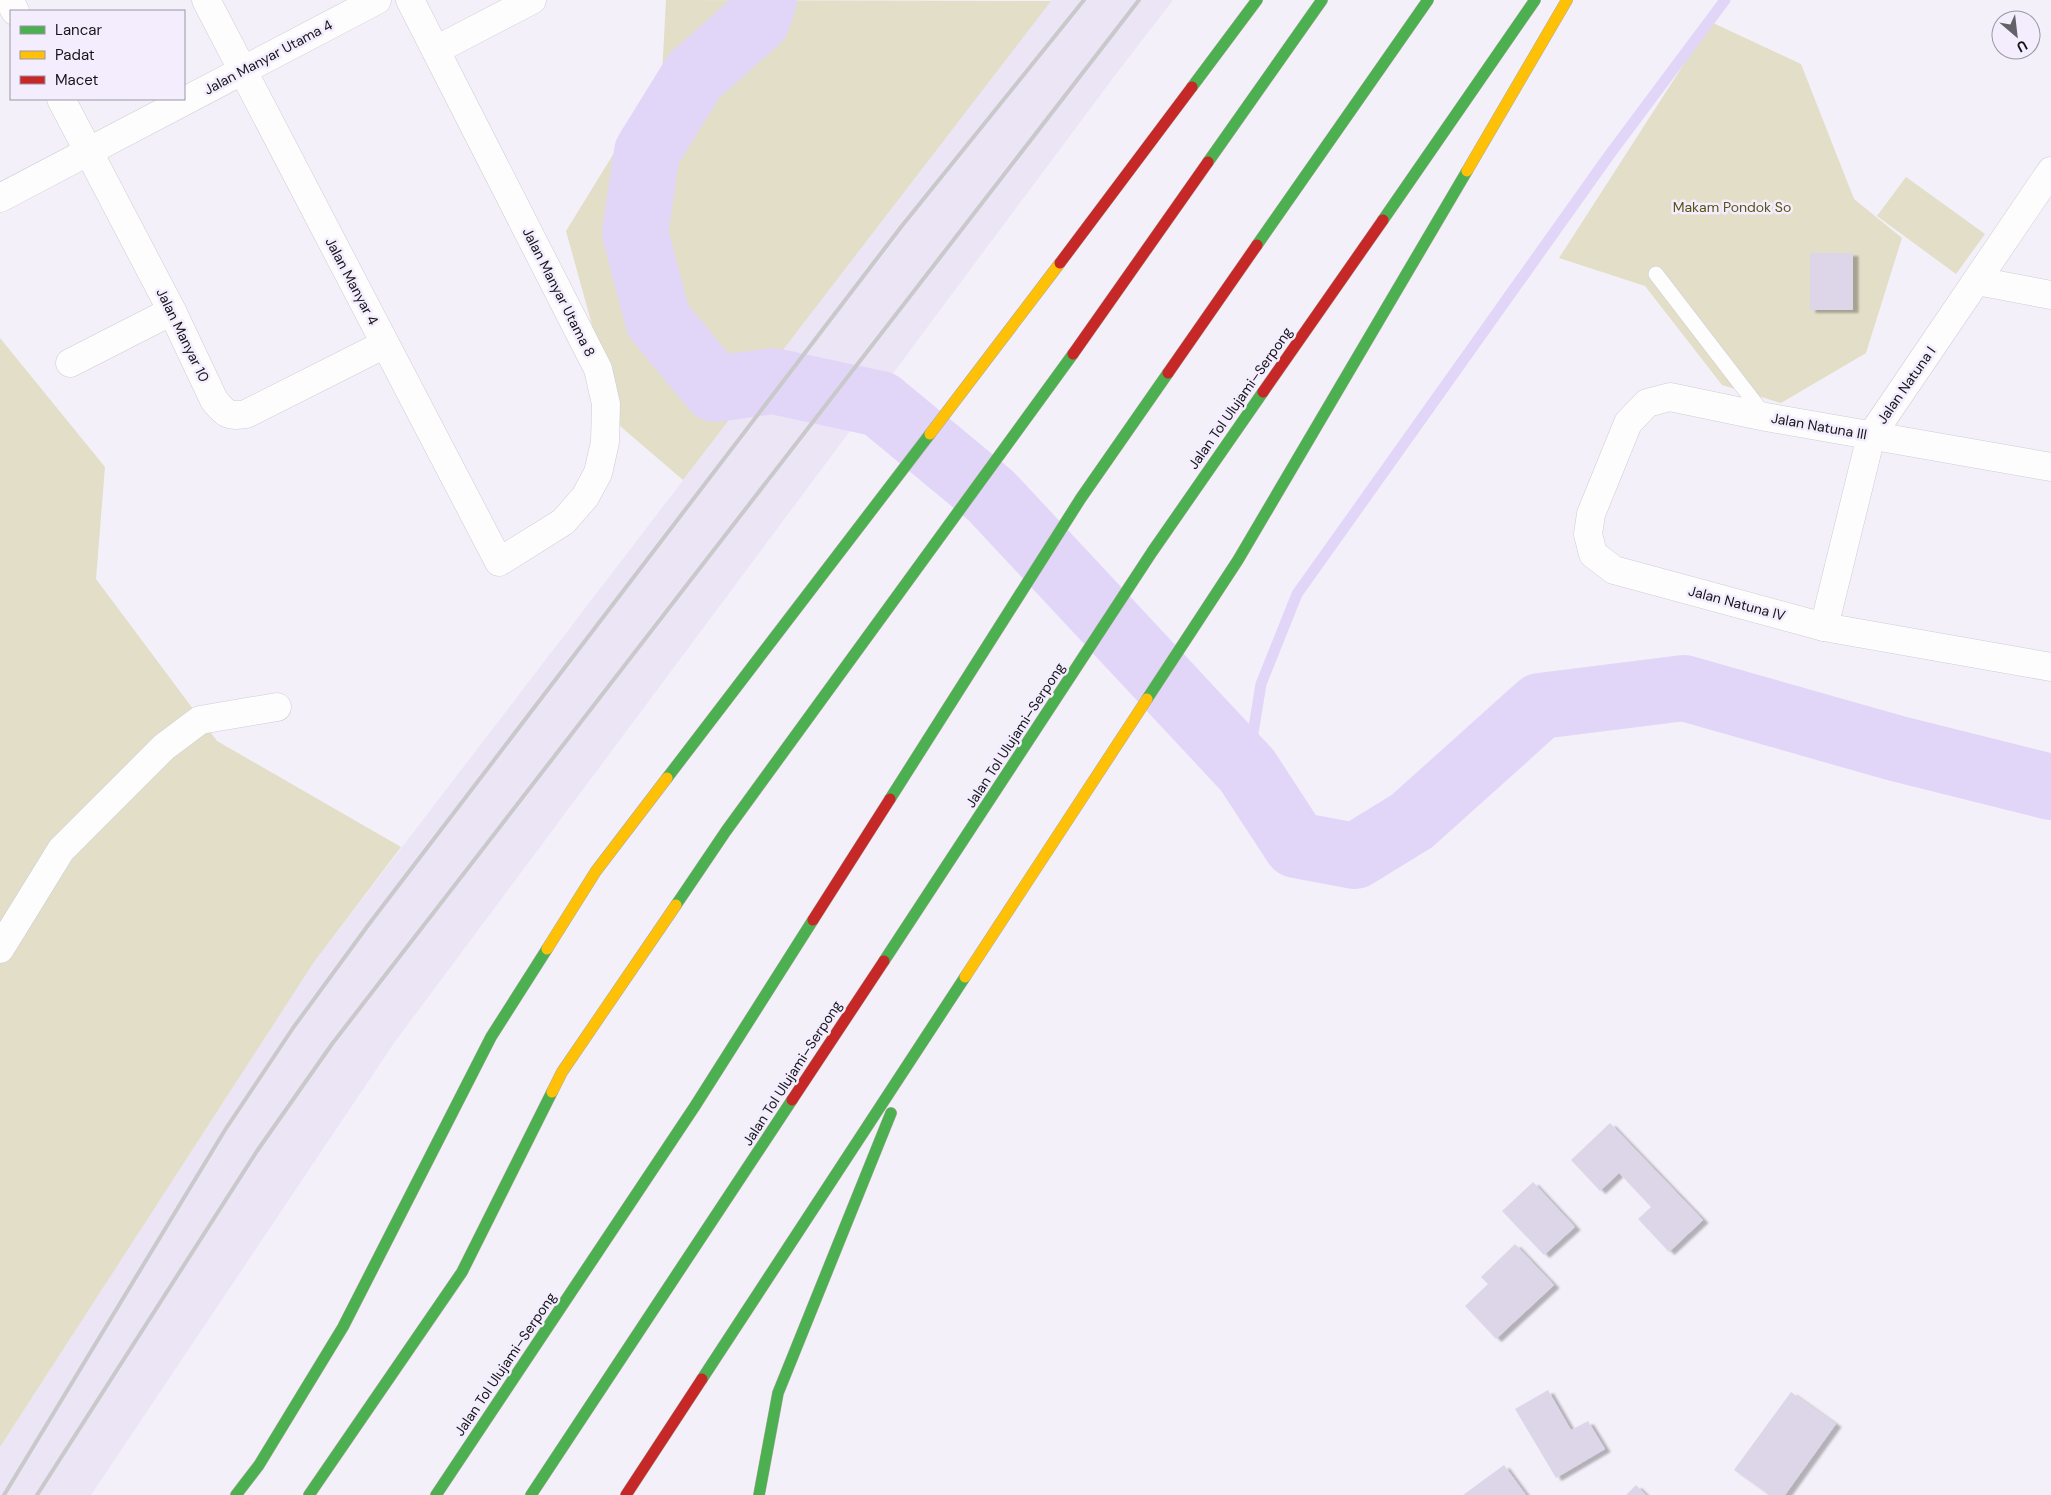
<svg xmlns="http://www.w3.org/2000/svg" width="2051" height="1495" viewBox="0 0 2051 1495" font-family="'DM Sans',sans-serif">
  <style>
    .built { fill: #ebe5f6 }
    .green { fill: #e2dec7 }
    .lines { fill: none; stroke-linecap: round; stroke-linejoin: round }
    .stream { stroke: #e2d6f8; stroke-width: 11 }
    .river { stroke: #e2d6f8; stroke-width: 66 }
    .building { fill: #ddd6e9; filter: url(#shadow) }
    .lane-casing { stroke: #cfccd4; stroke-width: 16 }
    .street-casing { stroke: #cfccd4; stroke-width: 29 }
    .fast-casing { stroke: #b0ada4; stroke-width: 12 }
    .slow-casing { stroke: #b0ada4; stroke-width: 12 }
    .jam-casing { stroke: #b0ada4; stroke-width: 12 }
    .lane { stroke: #fdfdfe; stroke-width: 15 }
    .street { stroke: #fdfdfe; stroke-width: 28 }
    .fast { stroke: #4caf50; stroke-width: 11 }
    .slow { stroke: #ffc107; stroke-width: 11 }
    .jam { stroke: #c62828; stroke-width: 11 }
    .rail { stroke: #c9c8ca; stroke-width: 4 }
    .labels { text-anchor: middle; stroke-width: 5; stroke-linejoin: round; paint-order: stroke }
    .street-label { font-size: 14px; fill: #161419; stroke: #f3edfd }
    .park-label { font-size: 14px; fill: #575314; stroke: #f3edfd }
  </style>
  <defs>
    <filter id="shadow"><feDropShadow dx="5.5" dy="3" stdDeviation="1" flood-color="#0004"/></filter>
  </defs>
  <rect width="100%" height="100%" fill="#f4f0fa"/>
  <!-- built -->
  <path class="built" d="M1051 0H1173L1113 78 394 1043 91 1495H0V1447L314 962Z"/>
  <!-- green -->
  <g class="green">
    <path d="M666 0 1051 1 683 480 620 426 566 231 662 75Z"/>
    <path d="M1711 22 1801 64 1854 199 1902 238 1866 353 1781 403 1722 385 1645 286 1559 258Z"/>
    <path d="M1906 177 1985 234 1956 274 1877 216Z"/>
    <path d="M0 338 105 467 96 579 217 741 401 847 314 962 0 1447Z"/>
  </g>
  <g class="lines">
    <!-- stream -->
    <path class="stream" d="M1247 770 1261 684 1297 594 1610 154 1725 0"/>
    <!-- river -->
    <path class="river" d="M764 0 757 20 694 76 647 152 635 233 658 320 715 389 773 381 880 404 991 496 1247 770 1296 845 1355 856 1412 821 1540 706 1684 688 1895 748 2051 787"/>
  </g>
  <!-- building -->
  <g class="building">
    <rect x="1810" y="253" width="43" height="57"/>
    <path d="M1610 1123 1703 1220 1669 1252 1638 1219 1651 1207 1619 1173 1600 1191 1571 1160Z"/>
    <path d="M1533 1182 1575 1227 1544 1255 1502 1211Z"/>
    <path d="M1515 1244 1554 1285 1496 1339 1465 1306 1488 1284 1481 1277Z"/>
    <path d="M1548 1390 1571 1430 1588 1421 1605 1449 1556 1478 1515 1409Z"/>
    <path d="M1791 1392 1836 1424 1785 1495H1769L1734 1470Z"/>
    <path d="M1504 1465 1526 1495H1463Z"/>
    <path d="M1636 1485 1646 1495H1626Z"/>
  </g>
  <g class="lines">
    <defs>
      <path id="lane" d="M1656 274 1765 416"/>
      <g id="street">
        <path d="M9 0 15 11"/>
        <path d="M206 0 499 562 563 522 585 497 598 473 605 442 606 404 598 369 410 0"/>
        <path d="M436 50 532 0"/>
        <path d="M61 99 172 311 214 400C225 414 229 417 246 414L385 344"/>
        <path d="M0 198 377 0"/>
        <path d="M1977 281 2051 295"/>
        <path d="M70 363 172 311"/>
        <path d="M2051 467 1766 417 1670 397 1647 403 1628 423 1591 514 1588 534 1593 554 1614 570 1824 627 2051 667"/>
        <path d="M1824 627 1871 436 2051 171"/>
        <path d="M0 949 61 850 164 747 200 720 277 707"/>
      </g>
      <g id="fast">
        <path d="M1192 87 1257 0"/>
        <path d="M1208 162 1322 0"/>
        <path d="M1383 220 1535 0"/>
        <path d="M1257 245 1428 0"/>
        <path d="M1147 699 1238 560 1467 171"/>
        <path d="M667 778 930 434"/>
        <path d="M890 799 1081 498 1168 373"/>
        <path d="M676 905 726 831 1073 354"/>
        <path d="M884 961 1152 552 1263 392"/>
        <path d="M702 1379 965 977"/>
        <path d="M236 1495 259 1465 343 1327 491 1037 547 949"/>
        <path d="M309 1495 462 1272 552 1092"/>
        <path d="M436 1495 695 1106 813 920"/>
        <path d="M531 1495 792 1100"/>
        <path d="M759 1495 778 1393 891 1113"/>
      </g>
      <g id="slow">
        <path d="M1467 171 1567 0"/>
        <path d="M930 434 1060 263"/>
        <path d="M547 949 596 871 667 778"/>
        <path d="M965 977 1147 699"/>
        <path d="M552 1092 562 1072 676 905"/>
      </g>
      <g id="jam">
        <path d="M1060 263 1192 87"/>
        <path d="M1073 354 1208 162"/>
        <path d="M1168 373 1257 245"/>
        <path d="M1263 392 1383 220"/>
        <path d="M813 920 890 799"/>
        <path d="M792 1100 884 961"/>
        <path d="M626 1495 702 1379"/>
      </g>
    </defs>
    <!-- lane casing -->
    <use href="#lane" class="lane-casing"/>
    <!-- street casing -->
    <use href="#street" class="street-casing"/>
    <!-- fast casing -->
    <use href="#fast" class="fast-casing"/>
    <!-- slow casing -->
    <use href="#slow" class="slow-casing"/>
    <!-- jam casing -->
    <use href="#jam" class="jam-casing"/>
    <!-- lane -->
    <use href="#lane" class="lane"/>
    <!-- street -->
    <use href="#street" class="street"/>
    <!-- fast -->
    <use href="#fast" class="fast"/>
    <!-- slow -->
    <use href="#slow" class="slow"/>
    <!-- jam -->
    <use href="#jam" class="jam"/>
    <!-- rail -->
    <g class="rail">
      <path d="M4 1495 225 1130 293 1028 369 924 901 227 1084 0"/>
      <path d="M37 1495 257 1151 332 1044 1139 0"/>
    </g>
  </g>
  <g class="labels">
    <!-- street labels -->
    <g class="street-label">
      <text transform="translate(268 57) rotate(-28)" y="5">Jalan Manyar Utama 4</text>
      <text transform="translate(352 281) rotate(62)" y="5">Jalan Manyar 4</text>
      <text transform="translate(559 292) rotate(63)" y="5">Jalan Manyar Utama 8</text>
      <text transform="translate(183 335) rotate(64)" y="5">Jalan Manyar 10</text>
      <text transform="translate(1906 385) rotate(-55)" y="5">Jalan Natuna I</text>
      <text transform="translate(1240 398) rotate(-55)" y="5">Jalan Tol Ulujami–Serpong</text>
      <text transform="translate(1819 426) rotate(10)" y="5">Jalan Natuna III</text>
      <text transform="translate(1737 603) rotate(15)" y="5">Jalan Natuna IV</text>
      <text transform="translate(1015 735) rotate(-57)" y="5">Jalan Tol Ulujami–Serpong</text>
      <text transform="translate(792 1073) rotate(-57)" y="5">Jalan Tol Ulujami–Serpong</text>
      <text transform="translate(505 1364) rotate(-56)" y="5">Jalan Tol Ulujami–Serpong</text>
    </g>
    <!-- park labels -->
    <g class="park-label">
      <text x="1732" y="212">Makam Pondok So</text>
    </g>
  </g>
  <!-- legend -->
  <rect x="10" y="10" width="175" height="90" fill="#f3edfd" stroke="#9b96a2"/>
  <rect x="20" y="26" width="25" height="8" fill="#4caf50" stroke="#9b96a2"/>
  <text x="55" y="35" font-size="15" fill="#161419">Lancar</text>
  <rect x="20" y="51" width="25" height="8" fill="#ffc107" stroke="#9b96a2"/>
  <text x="55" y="60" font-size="15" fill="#161419">Padat</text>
  <rect x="20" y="76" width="25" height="8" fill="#c62828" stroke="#9b96a2"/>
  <text x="55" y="85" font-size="15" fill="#161419">Macet</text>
  <!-- north arrow -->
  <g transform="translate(2016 35) rotate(152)"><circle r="24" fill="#f3edfd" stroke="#9b96a2"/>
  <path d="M0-4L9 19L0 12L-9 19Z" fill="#646168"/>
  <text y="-8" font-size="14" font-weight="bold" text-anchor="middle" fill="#161419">U</text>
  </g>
</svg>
